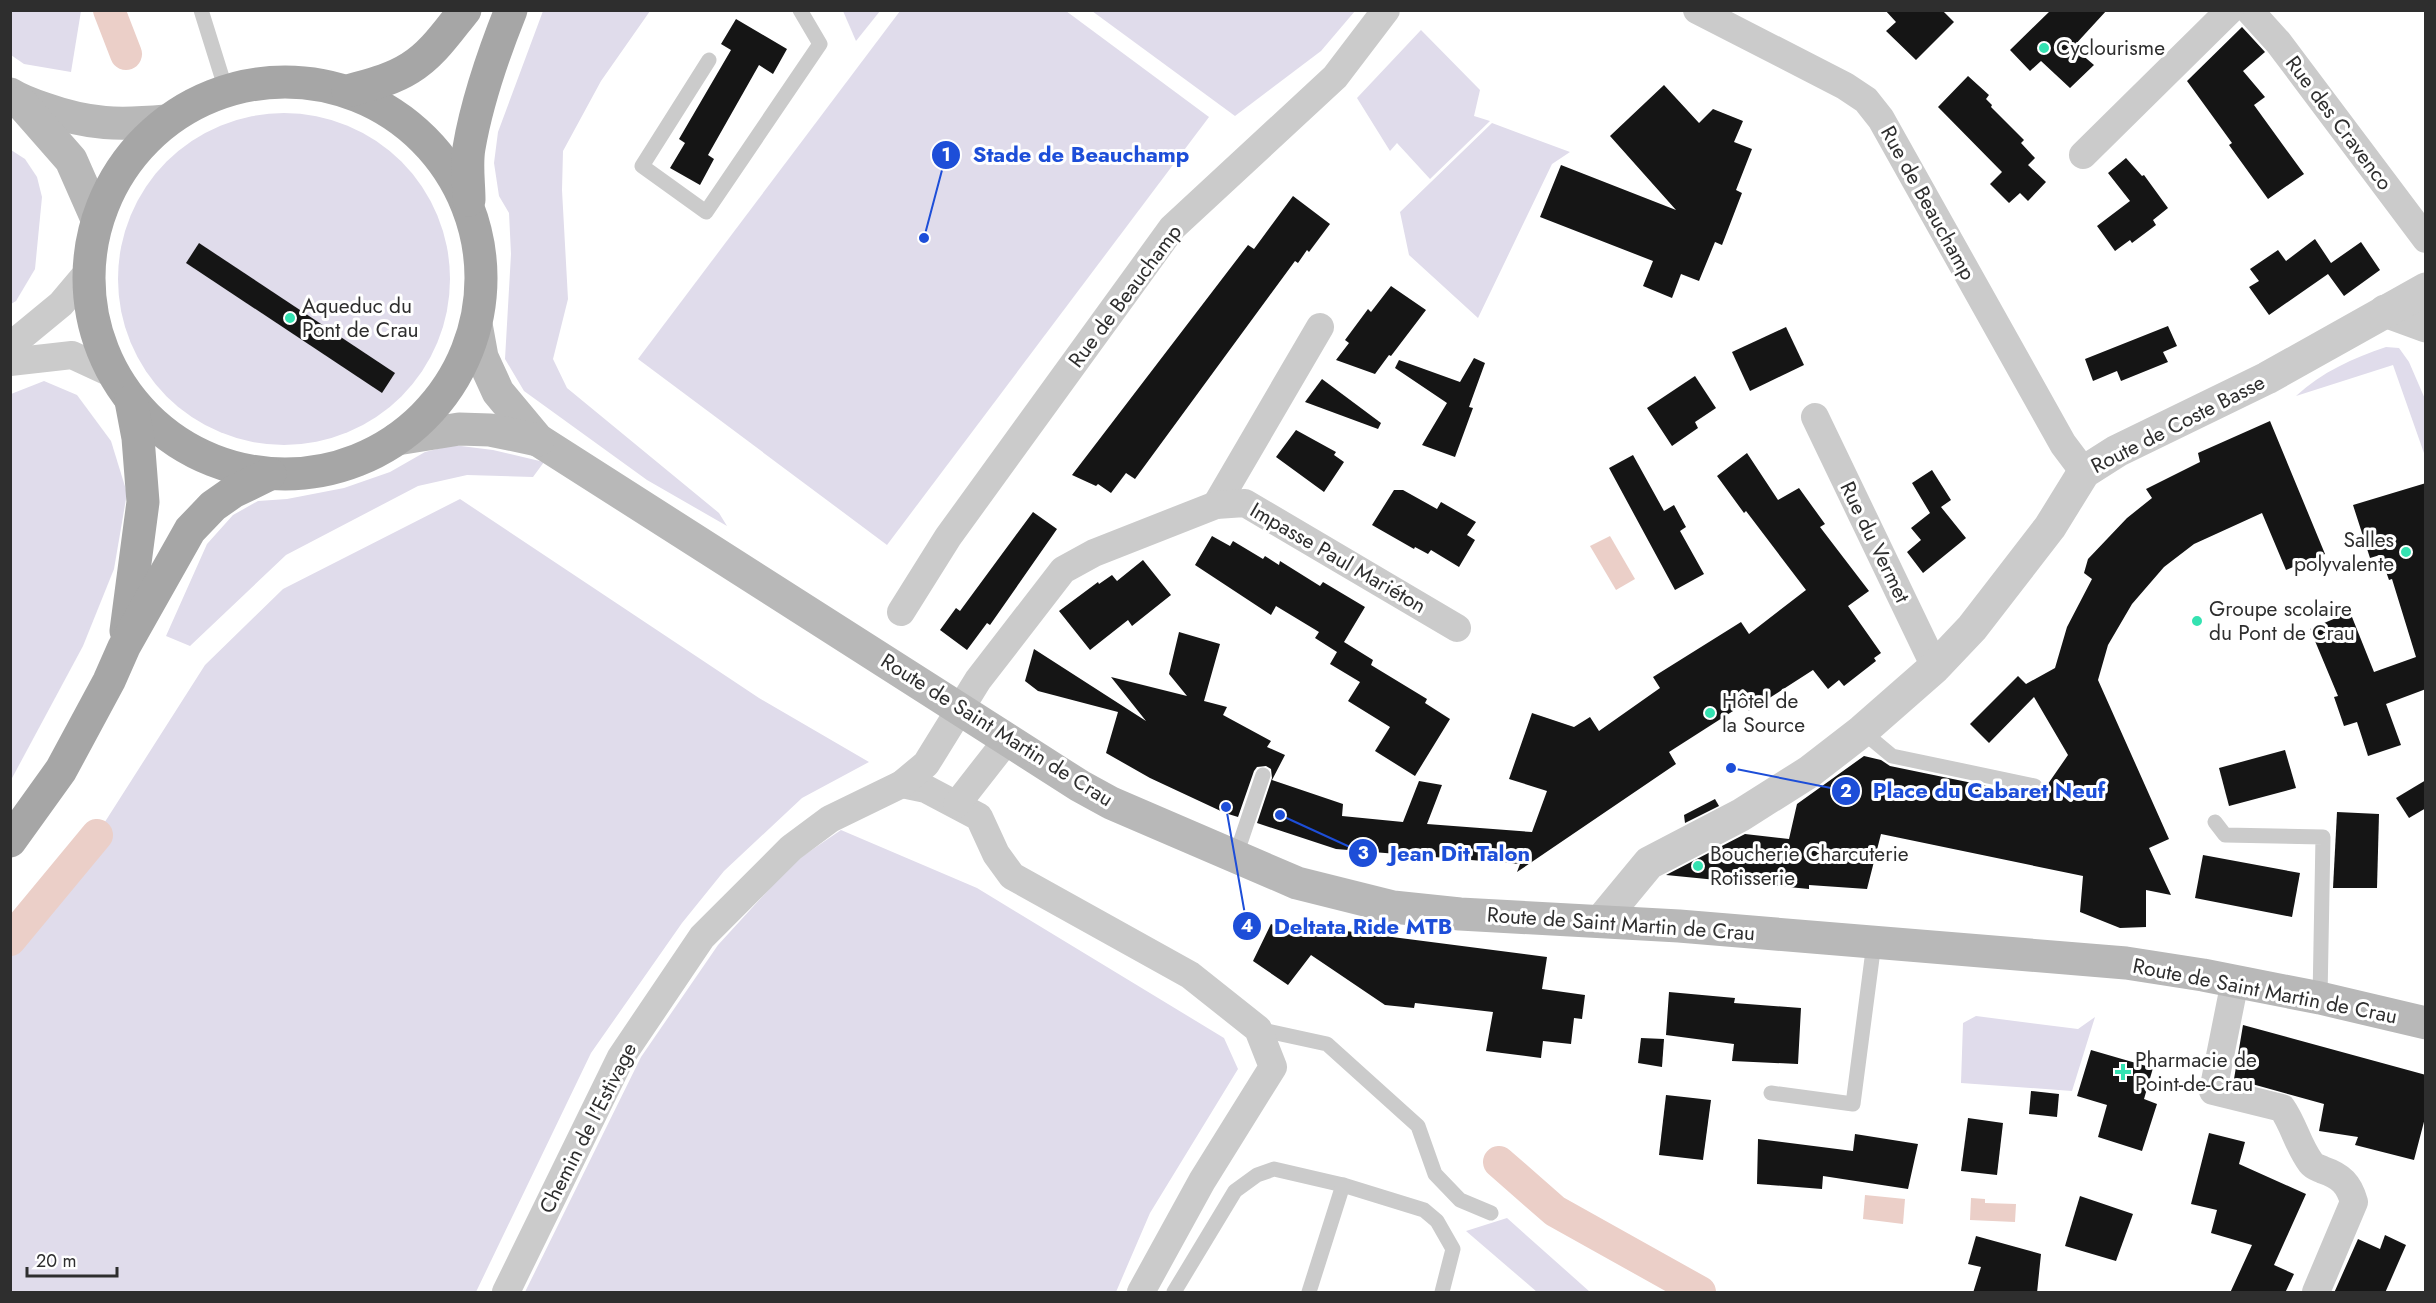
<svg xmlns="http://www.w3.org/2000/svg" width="2436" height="1303" viewBox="0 0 2436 1303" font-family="Jost,sans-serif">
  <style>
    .green { fill: #e0dceb }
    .water { fill: #ebcfc8 }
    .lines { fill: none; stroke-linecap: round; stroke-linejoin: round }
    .canal { stroke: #ebcfc8; stroke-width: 32 }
    .building { fill: #151515 }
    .service { stroke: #cbcbcb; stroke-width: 15 }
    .minor { stroke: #cbcbcb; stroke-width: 28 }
    .tertiary { stroke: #cbcbcb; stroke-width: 33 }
    .secondary { stroke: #b8b8b8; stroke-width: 33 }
    .primary { stroke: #a6a6a6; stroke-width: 33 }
    .poi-dot { fill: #34e2b1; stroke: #fff; stroke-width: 2 }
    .labels { text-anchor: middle; stroke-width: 6; stroke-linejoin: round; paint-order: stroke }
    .poi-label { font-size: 21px; fill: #2e2e2e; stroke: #fff; text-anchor: start }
    .street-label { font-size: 21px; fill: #2e2e2e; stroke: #fff }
    .leader { fill: none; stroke: #1d4ed8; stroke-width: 2 }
    .callout-dot { fill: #1d4ed8; stroke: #fff; stroke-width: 2 }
    .mark-label { font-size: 18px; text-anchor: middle; font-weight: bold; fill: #fff }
    .callout-label { font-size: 22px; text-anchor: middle; font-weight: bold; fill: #1d4ed8; stroke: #fff; stroke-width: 6; stroke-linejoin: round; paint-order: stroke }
  </style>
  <rect width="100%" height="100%" fill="#fff"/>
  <!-- green -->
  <g class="green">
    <path d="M10 11H81L71 72 24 64 11 55Z"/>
    <path d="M543 11H650L601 81 563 151 562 190 568 299 553 359 567 388 719 513 727 526 647 480 524 391 505 359 511 254 509 213 499 196 494 163 498 132Z"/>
    <path d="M843 11H880L856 41Z"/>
    <path d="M900 11H1066L1209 117 887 545 638 359Z"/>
    <path d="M1092 11H1355L1321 51 1235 116Z"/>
    <path d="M1421 30 1480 90 1474 116 1490 121 1430 179 1397 143 1390 151 1357 98Z"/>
    <circle cx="284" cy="279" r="166"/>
    <path d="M1492 123 1570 152 1552 164 1478 318 1409 255 1400 212Z"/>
    <path d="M11 150 25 159 37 177 42 197 35 269 16 301 11 304Z"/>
    <path d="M2386 347 2399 348 2409 362 2425 399V456L2393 365 2296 396C2322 372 2353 358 2386 347Z"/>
    <path d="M44 381 77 395 111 441 127 493 114 569 83 646 11 780V394Z"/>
    <path d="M453 445 493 450 544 462 533 477 467 475 418 486 286 555 190 646 166 636 207 544 233 515 258 501 287 499 344 488 390 472 425 452Z"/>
    <path d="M460 499 759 698 869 762 802 798 724 871 682 923 591 1053 476 1292H11V947L80 861 205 665 283 589Z"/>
    <path d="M841 830 977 888 1224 1038 1238 1069 1150 1213 1116 1292H525L641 1057 718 945 794 862Z"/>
    <path d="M1976 1016 2078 1029 2095 1017 2072 1091 1961 1083 1963 1023Z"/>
    <path d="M1507 1218 1590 1292H1537L1466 1231Z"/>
  </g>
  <!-- water -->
  <g class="water">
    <path d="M1610 536 1635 579 1616 590 1590 546Z"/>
    <path d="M1865 1195 1905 1199 1903 1224 1863 1219Z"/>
    <path d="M1971 1198 1985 1199V1203L2016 1204 2015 1222 1970 1220Z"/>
  </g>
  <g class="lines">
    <!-- canal -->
    <g class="canal">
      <path d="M109 10 126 54"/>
      <path d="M10 940 97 835"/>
      <path d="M1499 1162 1555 1211 1700 1292"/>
    </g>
  </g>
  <!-- building -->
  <g class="building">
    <path d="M1885 10H1942L1954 22 1916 60 1886 31 1896 22Z"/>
    <path d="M2051 10H2107L2073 47 2094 65 2070 88 2041 61 2030 71 2010 50Z"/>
    <path d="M736 19 787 49 773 74 759 65 708 155 714 159 700 185 670 168 685 143 679 139 731 50 721 44Z"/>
    <path d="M2242 27 2265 52 2243 71 2265 97 2254 105 2304 174 2268 199 2229 145 2232 143 2187 81Z"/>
    <path d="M1968 76 1989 95 1986 99 1992 105 1991 107 2024 140 2021 143 2035 158 2028 165 2046 182 2028 201 2020 193 2009 203 1990 184 2002 172 1938 107Z"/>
    <path d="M1664 85 1699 123 1713 109 1743 121 1734 142 1752 149 1736 190 1742 193 1722 245 1715 242 1699 281 1681 274 1672 298 1643 286 1653 261 1540 217 1561 165 1676 210 1610 136Z"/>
    <path d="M2126 158 2142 176 2144 175 2168 208 2153 220 2156 225 2132 243 2130 240 2115 251 2097 226 2130 201 2108 173Z"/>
    <path d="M1293 196 1330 224 1309 252 1307 250 1298 263 1295 261 1135 479 1126 473 1111 493 1098 484 1096 486 1072 475 1248 245 1254 249Z"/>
    <path d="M2315 239 2331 263 2361 242 2380 270 2344 296 2328 274 2269 315 2249 287 2259 281 2250 269 2278 250 2286 261Z"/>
    <path d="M199 243 395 373 382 393 186 263Z"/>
    <path d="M1391 286 1426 310 1391 356 1389 355 1375 374 1336 360 1349 343 1345 340 1368 309 1371 312Z"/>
    <path d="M2168 326 2177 346 2163 352 2168 362 2121 381 2117 371 2093 381 2085 359Z"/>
    <path d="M1786 327 1804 365 1750 391 1732 352Z"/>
    <path d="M1474 358 1485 363 1469 407 1473 408 1455 457 1422 445 1447 403 1395 368 1399 360 1460 382Z"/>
    <path d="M1695 376 1716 408 1695 422 1698 428 1672 446 1647 408Z"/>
    <path d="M1322 379 1381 423 1378 429 1305 402Z"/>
    <path d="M2270 421 2325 554 2286 570 2262 513 2194 544 2164 567 2132 604 2108 645 2098 680 2169 839 2149 848 2171 895 2146 890V927L2120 928 2080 912 2083 876 1881 834 1867 889 1809 885V889L1666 875 1745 834 1789 839 1797 804 1864 756 1881 760 1890 766 2045 798 2041 794 2068 755 2034 697 1989 743 1970 724 2018 676 2026 684 2055 668 2067 627 2092 579 2084 573 2088 559 2127 518 2152 498 2146 489 2200 462 2198 453Z"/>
    <path d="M1296 430 1336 452 1334 455 1344 462 1324 492 1276 457Z"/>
    <path d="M1747 453 1778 500 1799 488 1825 524 1820 527 1869 591 1848 606 1881 653 1874 658 1876 661 1844 686 1839 680 1828 689 1813 670 1749 711 1744 704 1669 752 1676 764 1517 872 1520 864 1336 849 1257 823 1272 778 1271 769 1266 766 1257 767 1254 771 1238 817 1225 813 1150 778 1106 753 1118 712 1038 691 1025 681 1034 649 1146 721 1111 677 1187 696 1169 674 1179 632 1220 644 1204 701 1227 707 1223 715 1271 741 1267 747 1285 755 1272 780 1343 804 1342 816 1403 822 1419 781 1442 785 1427 824 1532 832 1547 791 1509 779 1532 713 1574 727 1590 717 1599 731 1660 688 1653 677 1741 622 1749 634 1806 590 1746 511 1744 513 1717 476Z"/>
    <path d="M1633 455 1664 511 1674 505 1686 527 1680 531 1704 574 1675 590 1609 468Z"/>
    <path d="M1932 470 1951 500 1941 507 1966 538 1923 573 1907 552 1921 540 1911 528 1930 513 1912 483Z"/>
    <path d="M2426 483V689L2386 704 2401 745 2368 756 2357 722 2344 726 2334 697 2338 696 2310 629 2350 612 2374 672 2416 657 2392 579 2389 580 2380 555 2370 558 2353 505Z"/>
    <path d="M1394 490H1403L1437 509 1441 502 1476 522 1467 535 1475 540 1459 567 1431 550 1428 554 1415 547 1414 549 1372 525Z"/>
    <path d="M1033 512 1057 529 990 625 987 623 967 650 940 630 956 608 960 611Z"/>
    <path d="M1212 536 1230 546 1233 541 1263 559 1265 556 1279 565 1280 561 1320 586 1323 582 1365 607 1344 642 1373 660 1371 665 1427 699 1425 703 1450 719 1415 776 1375 751 1390 727 1348 701 1360 682 1330 664 1337 652 1315 638 1319 632 1276 606 1271 615 1195 565Z"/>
    <path d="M1143 560 1171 595 1132 626 1128 620 1090 650 1059 611 1098 582 1099 584 1112 575 1117 581Z"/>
    <path d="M2285 750 2296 788 2229 806 2219 768Z"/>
    <path d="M2426 780V808L2409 818 2396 798Z"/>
    <path d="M1715 799 1719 806 1685 823 1684 815Z"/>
    <path d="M2337 812 2379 814 2377 888H2333Z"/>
    <path d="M2203 855 2300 873 2292 917 2195 898Z"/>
    <path d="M1271 924 1306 937 1307 926 1547 957 1542 989 1585 995 1582 1019 1574 1018 1571 1044 1543 1041 1541 1058 1486 1051 1493 1012 1415 1003 1414 1008 1385 1005 1311 955 1288 985 1253 961Z"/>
    <path d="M1669 992 1735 998 1734 1003 1801 1008 1798 1064 1732 1061 1734 1044 1666 1035Z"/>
    <path d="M2243 1025 2426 1075V1114L2414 1160 2355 1145 2358 1137 2319 1131 2324 1104 2234 1079Z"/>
    <path d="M1641 1038 1664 1039 1662 1067 1638 1063Z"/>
    <path d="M2091 1050 2153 1068 2144 1099 2157 1104 2142 1151 2098 1137 2107 1105 2077 1096Z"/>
    <path d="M2031 1091 2059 1094 2057 1117 2029 1114Z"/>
    <path d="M1666 1095 1711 1100 1703 1160 1659 1155Z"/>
    <path d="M1968 1118 2003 1123 1997 1175 1961 1171Z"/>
    <path d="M2209 1133 2245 1142 2239 1164 2306 1194 2274 1265 2294 1274 2285 1293H2230L2252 1245 2211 1233 2217 1210 2191 1204Z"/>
    <path d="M1855 1134 1918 1144 1908 1189 1823 1176 1822 1189 1757 1184 1758 1139 1853 1151Z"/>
    <path d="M2080 1196 2133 1214 2116 1261 2065 1246Z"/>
    <path d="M2385 1235 2406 1245 2385 1293H2334L2358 1239 2380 1249Z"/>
    <path d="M1976 1236 2041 1254 2037 1293H1973L1981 1267 1968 1264Z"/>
  </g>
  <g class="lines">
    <!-- service -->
    <g class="service">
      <path d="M201 10 226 90"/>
      <path d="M709 60 642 166 706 212 820 44 800 10"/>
      <path d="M1862 731 1892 756 2035 786"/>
      <path d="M2215 822 2225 835 2323 837 2320 998"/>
      <path d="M1235 858 1263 775"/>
      <path d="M1258 1029 1327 1044 1418 1126 1435 1174 1460 1200 1491 1213"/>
      <path d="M1771 1093 1853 1104 1874 943"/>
      <path d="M1174 1292 1235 1191 1257 1175 1274 1169 1343 1185 1424 1210 1437 1221 1453 1249 1442 1292"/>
      <path d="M1309 1292 1343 1185"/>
    </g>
    <!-- minor -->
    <g class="minor">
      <path d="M1697 10 1845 86 1866 100 1881 119 2063 444 2084 472"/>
      <path d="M2249 10 2278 42 2426 239"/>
      <path d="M2083 155 2230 10"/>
      <path d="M10 346 61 304 88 272"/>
      <path d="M10 362 72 355 113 374"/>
      <path d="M1815 417 1935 667"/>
      <path d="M1216 505 1320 327"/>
      <path d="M901 612 948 537 1172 228 1335 77 1386 10"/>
      <path d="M902 784 926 789 979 817 996 854 1012 876 1190 975 1258 1029 1273 1067 1202 1181 1141 1292"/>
      <path d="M957 804 1007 740"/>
      <path d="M2235 981 2213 1091 2282 1108C2294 1125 2298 1146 2311 1163 2314 1167 2319 1168 2323 1170 2341 1176 2349 1184 2354 1202L2316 1292"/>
      <path d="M506 1292 621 1057 702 937 791 848 830 819 902 784 926 764 978 680 1063 570 1094 553 1216 505 1245 503 1457 628"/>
    </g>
    <!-- tertiary -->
    <g class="tertiary">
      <path d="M2385 311 2426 326"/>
      <path d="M1601 921 1649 863 1741 815 1809 772 1862 731 1935 667 1972 628 2006 584 2050 527 2084 472 2117 451 2267 378 2426 289"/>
    </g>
    <!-- secondary -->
    <g class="secondary">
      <path d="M10 94C21 101 33 105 45 109 90 125 119 125 166 121"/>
      <path d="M21 103 71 160 97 219"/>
      <path d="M476 324 482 357 498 392 538 440 1080 786 1111 803 1297 883 1393 907 1460 914 1679 926 2126 963 2203 975 2320 998 2426 1023"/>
      <path d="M397 439 459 429 490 430 538 440"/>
    </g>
    <!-- primary -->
    <g class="primary">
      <circle cx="285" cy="278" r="196"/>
      <path d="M348 91C369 85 391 80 410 68 432 55 448 31 465 10"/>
      <path d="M469 200C469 183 466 165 469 148 477 101 493 55 511 10"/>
      <path d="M126 631 143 502 138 438 131 401"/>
      <path d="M10 841 61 770 109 681 124 647 190 530 213 506 233 492 270 474"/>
    </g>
  </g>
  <!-- markers -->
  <g class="poi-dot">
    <circle cx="2044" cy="48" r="6"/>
    <circle cx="290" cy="318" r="6"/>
    <circle cx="2406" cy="552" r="6"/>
    <circle cx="2197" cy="621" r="6"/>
    <circle cx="1710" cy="713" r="6"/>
    <circle cx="1698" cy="866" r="6"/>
    <path d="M2120 1063h6v6h6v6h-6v6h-6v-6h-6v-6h6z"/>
  </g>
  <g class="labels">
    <!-- poi labels -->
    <g class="poi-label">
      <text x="2056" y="55">Cyclourisme</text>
      <text x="302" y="313">Aqueduc du<tspan x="302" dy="24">Pont de Crau</tspan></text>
      <text x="2394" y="547" text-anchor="end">Salles<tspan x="2394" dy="24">polyvalente</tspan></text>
      <text x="2209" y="616">Groupe scolaire<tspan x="2209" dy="24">du Pont de Crau</tspan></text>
      <text x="1722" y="708">Hôtel de<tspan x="1722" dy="24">la Source</tspan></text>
      <text x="1710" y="861">Boucherie Charcuterie<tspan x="1710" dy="24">Rotisserie</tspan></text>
      <text x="2135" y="1067">Pharmacie de<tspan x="2135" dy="24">Point-de-Crau</tspan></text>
    </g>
    <!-- street labels -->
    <g class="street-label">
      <text transform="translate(2339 123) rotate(53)" y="7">Rue des Cravenco</text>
      <text transform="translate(1928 203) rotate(61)" y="7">Rue de Beauchamp</text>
      <text transform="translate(1125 296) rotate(-53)" y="7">Rue de Beauchamp</text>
      <text transform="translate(2178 424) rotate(-27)" y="7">Route de Coste Basse</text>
      <text transform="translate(1875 542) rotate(64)" y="7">Rue du Vermet</text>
      <text transform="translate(1338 558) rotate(30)" y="7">Impasse Paul Mariéton</text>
      <text transform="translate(997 730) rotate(32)" y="7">Route de Saint Martin de Crau</text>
      <text transform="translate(1621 924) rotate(4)" y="7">Route de Saint Martin de Crau</text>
      <text transform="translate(2265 991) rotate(11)" y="7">Route de Saint Martin de Crau</text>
      <text transform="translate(588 1128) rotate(-63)" y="7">Chemin de l'Estivage</text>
    </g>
  </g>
  <!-- callouts -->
  <path class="leader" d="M924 238L946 155M1731 768L1846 791M1280 815L1363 853M1226 807L1247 926"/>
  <g class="callout-dot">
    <circle cx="924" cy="238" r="6"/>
    <circle cx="1731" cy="768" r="6"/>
    <circle cx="1280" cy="815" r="6"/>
    <circle cx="1226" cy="807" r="6"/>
    <circle cx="946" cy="155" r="15"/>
    <circle cx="1846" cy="791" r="15"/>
    <circle cx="1363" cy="853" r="15"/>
    <circle cx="1247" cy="926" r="15"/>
  </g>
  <g class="mark-label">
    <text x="946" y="161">1</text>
    <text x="1846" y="797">2</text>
    <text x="1363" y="859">3</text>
    <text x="1247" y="932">4</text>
  </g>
  <g class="callout-label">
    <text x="1081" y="162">Stade de Beauchamp</text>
    <text x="1989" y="798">Place du Cabaret Neuf</text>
    <text x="1460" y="861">Jean Dit Talon</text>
    <text x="1363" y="934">Deltata Ride MTB</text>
  </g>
  <!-- border -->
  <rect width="2436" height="1303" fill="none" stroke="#2e2e2e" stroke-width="24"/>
  <!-- scale -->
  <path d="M27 1267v9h90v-9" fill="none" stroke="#2e2e2e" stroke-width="3"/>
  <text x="36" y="1267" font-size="18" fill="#2e2e2e" stroke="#ffffff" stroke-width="4.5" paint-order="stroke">20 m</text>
</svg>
